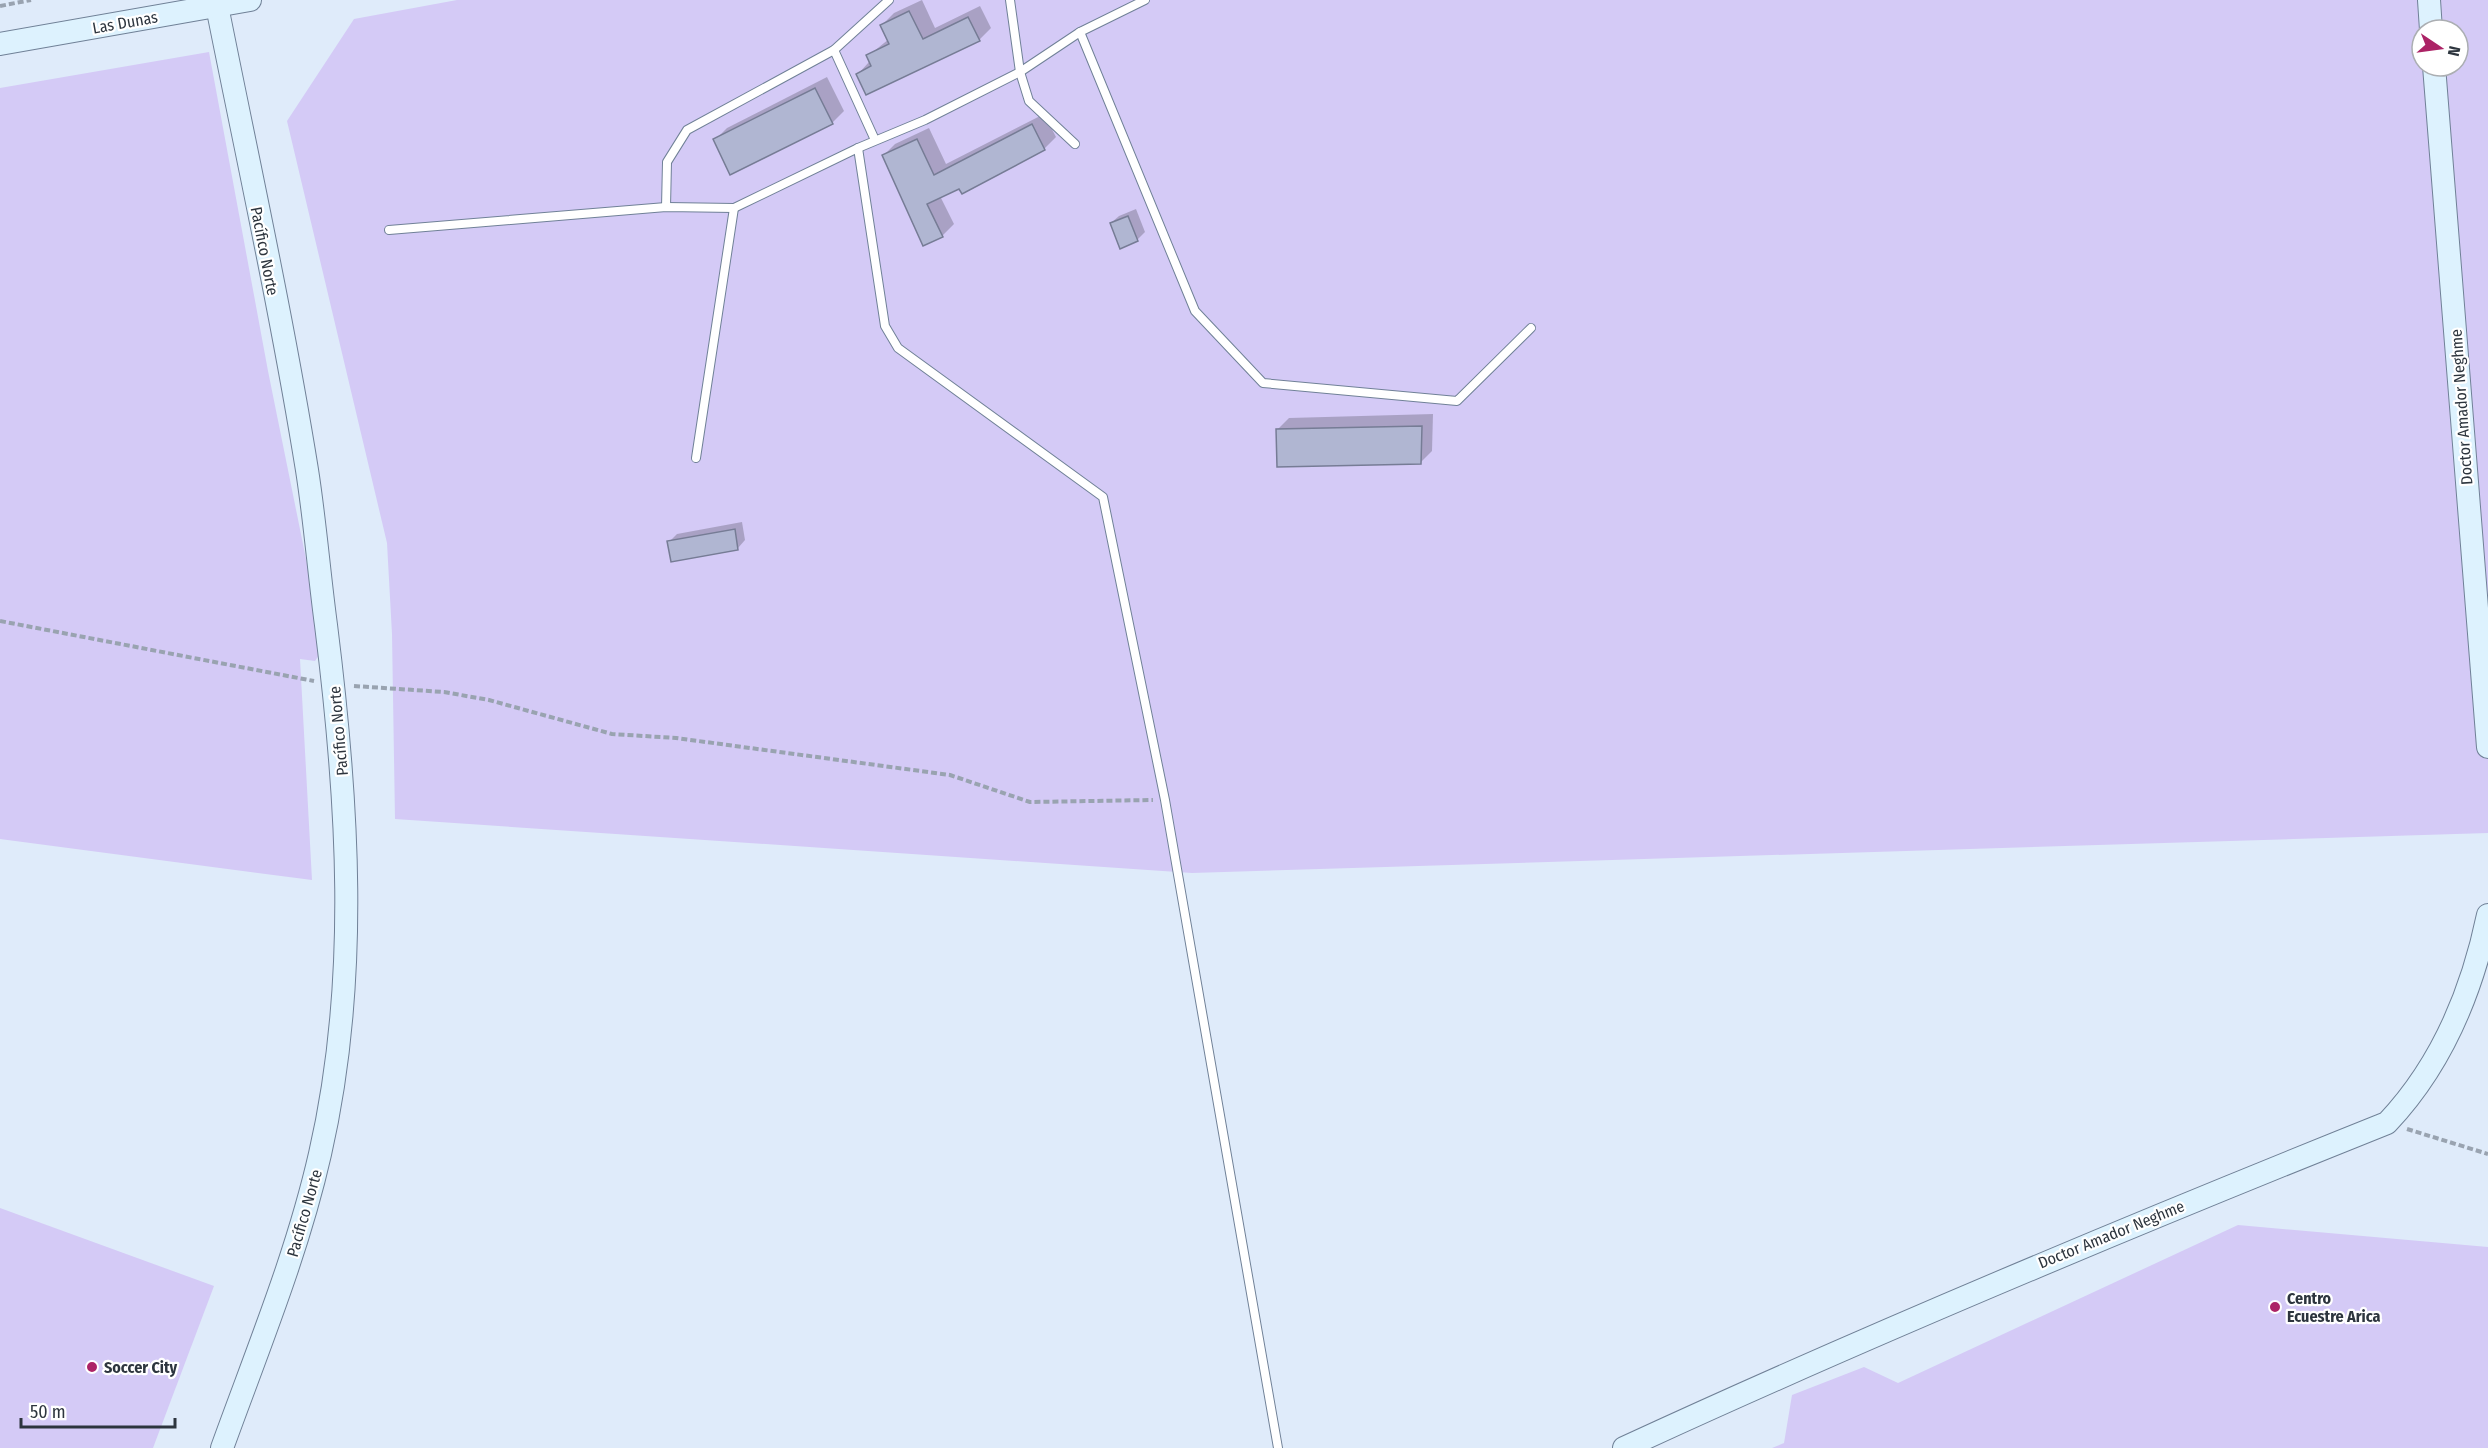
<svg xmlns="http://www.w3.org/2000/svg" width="2488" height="1448" viewBox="0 0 2488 1448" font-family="'Fira Sans Condensed',sans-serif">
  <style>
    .green { fill: #d4caf6; fill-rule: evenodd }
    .shadow { fill: #0003 }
    .building { fill: #b0b6d2; stroke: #767c95; stroke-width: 1.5 }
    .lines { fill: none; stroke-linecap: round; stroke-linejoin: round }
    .lane-casing { stroke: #708197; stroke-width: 10 }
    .secondary-casing { stroke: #708197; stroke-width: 24 }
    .path { stroke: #99a3b0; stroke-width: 4; stroke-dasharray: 6 3; stroke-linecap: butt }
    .lane { stroke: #fff; stroke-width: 8 }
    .secondary { stroke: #ddf2fe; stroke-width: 22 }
    .poi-dot { fill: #ac2366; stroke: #fff; stroke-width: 2 }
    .labels { text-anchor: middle; stroke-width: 4.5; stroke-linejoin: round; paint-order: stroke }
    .street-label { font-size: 16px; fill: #2d353e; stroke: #fff }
    .poi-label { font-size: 16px; font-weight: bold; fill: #2d353e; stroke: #fff; text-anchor: start }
  </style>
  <rect width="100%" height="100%" fill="#dfebfa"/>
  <!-- green -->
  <g class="green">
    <path d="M457 0H2488V833L1192 873 395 819 392 634 387 543 287 121 354 19ZM2422 30H2458V66H2422Z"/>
    <path d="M209 52 268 371 324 648 315 661 300 659 312 880 0 839V88Z"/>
    <path d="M0 1208 214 1286 153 1448H0Z"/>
    <path d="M2238 1225 2488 1247V1448H1772L1784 1443 1792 1395 1864 1367 1898 1383Z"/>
  </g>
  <!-- shadow -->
  <g class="shadow">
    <path d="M922 0 935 28 980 6 991 28 979 40 858 74 869 62 868 56 889 39 882 25 894 13Z"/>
    <path d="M827 77 844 111 832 123 715 140 727 128Z"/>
    <path d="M1044 114 1056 137 1044 149 940 196 954 224 942 236 883 156 895 144 929 128 946 164Z"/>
    <path d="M1136 209 1145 232 1137 240 1111 223 1119 216Z"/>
    <path d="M1433 414 1432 451 1420 463 1278 429 1289 418Z"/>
    <path d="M742 522 745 540 738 548 669 542 677 534Z"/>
  </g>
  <!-- building -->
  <g class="building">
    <path d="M909 11 923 39 968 17 980 41 866 95 856 74 871 66 866 55 889 44 880 25Z"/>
    <path d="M815 88 833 124 730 175 713 139Z"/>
    <path d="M1032 124 1045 150 962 194 959 189 927 204 943 237 923 246 882 155 917 139 934 175Z"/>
    <path d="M1128 216 1138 241 1120 249 1110 223Z"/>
    <path d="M1422 426 1421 464 1277 467 1276 429Z"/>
    <path d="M735 529 738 550 671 562 667 541Z"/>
  </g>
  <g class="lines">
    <defs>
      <g id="lane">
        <path d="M1010 0 1020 72 1029 101 1075 144"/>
        <path d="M1080 32 1195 311 1263 383 1457 401 1531 328"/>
        <path d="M834 50 875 140"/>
        <path d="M858 148 885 326 898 348 1103 497 1165 800 1278 1448"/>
        <path d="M666 207 667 162 687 130 834 50 889 0"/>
        <path d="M389 230 666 207 734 208 858 148 925 120 1020 72 1080 32 1145 0"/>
        <path d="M696 458 734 208"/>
      </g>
      <g id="secondary">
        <path d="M2429 0 2431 30"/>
        <path d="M217 6C248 161 282 315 307 470 315 521 319 573 326 625 348 800 360 980 320 1154 297 1255 257 1351 222 1448"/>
        <path d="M0 44 250 0"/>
        <path d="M2434 66 2488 747"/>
        <path d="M1624 1448C1875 1332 2130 1226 2387 1123 2441 1066 2472 992 2488 915"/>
      </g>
    </defs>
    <!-- lane casing -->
    <use href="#lane" class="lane-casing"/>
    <!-- secondary casing -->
    <use href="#secondary" class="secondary-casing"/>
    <!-- path -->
    <g class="path">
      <path d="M0 6 31 0"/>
      <path d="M0 621 314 681"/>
      <path d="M354 686 444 692 489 700 612 734 676 738 950 775 1030 802 1153 800"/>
      <path d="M2407 1129 2488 1154"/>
    </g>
    <!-- lane -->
    <use href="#lane" class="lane"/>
    <!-- secondary -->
    <use href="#secondary" class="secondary"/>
  </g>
  <!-- markers -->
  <g class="poi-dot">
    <circle cx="2275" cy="1307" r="6"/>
    <circle cx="92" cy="1367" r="6"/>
  </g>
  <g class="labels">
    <!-- street labels -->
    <g class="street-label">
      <text transform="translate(125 22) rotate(-10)" y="6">Las Dunas</text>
      <text transform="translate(265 251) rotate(79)" y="6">Pacífico Norte</text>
      <text transform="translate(2461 407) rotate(-94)" y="6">Doctor Amador Neghme</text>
      <text transform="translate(338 731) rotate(-95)" y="6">Pacífico Norte</text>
      <text transform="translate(304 1213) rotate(-74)" y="6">Pacífico Norte</text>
      <text transform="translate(2111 1234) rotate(-22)" y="6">Doctor Amador Neghme</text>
    </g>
    <!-- poi labels -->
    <g class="poi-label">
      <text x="2287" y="1304">Centro<tspan x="2287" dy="18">Ecuestre Arica</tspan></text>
      <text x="104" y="1373">Soccer City</text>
    </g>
  </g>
  <!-- north arrow -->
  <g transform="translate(2440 48) rotate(103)"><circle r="28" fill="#ffffff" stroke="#abaeb2" stroke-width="1.5"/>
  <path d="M0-4.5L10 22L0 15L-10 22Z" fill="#ac2366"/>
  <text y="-9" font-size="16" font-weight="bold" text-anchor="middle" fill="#2d353e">N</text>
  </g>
  <!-- scale -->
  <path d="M21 1418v9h154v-9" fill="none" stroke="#2d353e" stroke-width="3"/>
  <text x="30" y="1418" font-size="18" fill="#2d353e" stroke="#ffffff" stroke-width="4.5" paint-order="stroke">50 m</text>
</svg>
